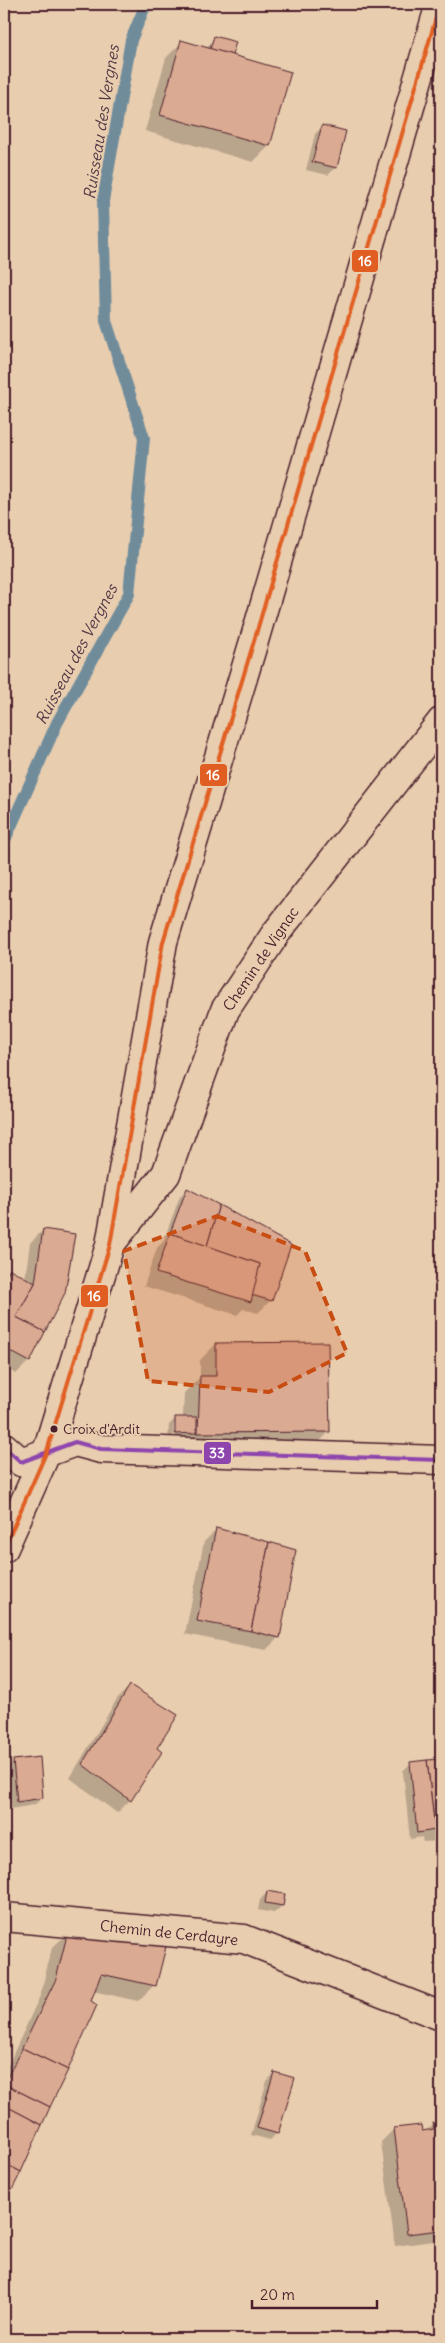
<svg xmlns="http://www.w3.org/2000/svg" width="445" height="2343" viewBox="0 0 445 2343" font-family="Delius,sans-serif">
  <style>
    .shadow { fill: #0003; fill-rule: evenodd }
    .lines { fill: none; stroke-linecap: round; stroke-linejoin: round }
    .stream { stroke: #6f8c9b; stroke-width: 12 }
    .building { fill: #dbaa92; stroke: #4a1f2b }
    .minor-casing { stroke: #4a1f2b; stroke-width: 31 }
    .minor { stroke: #e8cdaf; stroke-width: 28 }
    .bus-1-casing { stroke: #e8cdaf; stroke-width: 8 }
    .bus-2-casing { stroke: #e8cdaf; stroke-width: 8 }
    .bus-1 { stroke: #8e44ad; stroke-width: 4 }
    .bus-2 { stroke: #e15e23; stroke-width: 4 }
    .marked { fill: #c84d12; fill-opacity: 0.2; stroke: #c84d12; stroke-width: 4; stroke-dasharray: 10 6; stroke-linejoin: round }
    .bus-dot { fill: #4a1f2b; stroke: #e8cdaf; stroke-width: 2 }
    .labels { text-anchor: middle; stroke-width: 4; stroke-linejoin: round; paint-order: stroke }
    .bus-label { font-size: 14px; fill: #4a1f2b; stroke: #e8cdaf; text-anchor: start }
    .street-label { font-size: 15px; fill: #4a1f2b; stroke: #e8cdaf }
    .water-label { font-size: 16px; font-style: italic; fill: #533a47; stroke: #e8cdaf }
    .line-badge { stroke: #e8cdaf; stroke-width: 2 }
    .badge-label { font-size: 14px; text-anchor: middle; font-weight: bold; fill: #fff }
  </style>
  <rect width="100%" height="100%" fill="#e8cdaf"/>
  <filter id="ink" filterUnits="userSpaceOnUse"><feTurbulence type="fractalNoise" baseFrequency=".02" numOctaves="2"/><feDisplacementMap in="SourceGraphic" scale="10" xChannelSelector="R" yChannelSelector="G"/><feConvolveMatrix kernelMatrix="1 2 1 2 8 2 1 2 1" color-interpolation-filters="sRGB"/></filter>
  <g filter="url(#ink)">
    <!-- shadow -->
    <g class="shadow">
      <path d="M214 38 231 56 289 73 269 146 253 162 145 131 166 58 182 42 206 49Z"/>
      <path d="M323 126 345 132 335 168 328 175 306 170 315 134Z"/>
      <path d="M187 1189 271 1300 258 1313 243 1309 237 1315 144 1286 157 1248 163 1242 166 1233 199 1244V1242L167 1231 180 1196Z"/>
      <path d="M43 1230 29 1361 16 1374 4 1367V1277L10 1271 25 1279 30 1243Z"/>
      <path d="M216 1344 329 1432 313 1448 168 1441 169 1425 176 1418H183L184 1393 200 1377V1360ZM174 1424H176V1440H173Z"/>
      <path d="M217 1529 279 1637 266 1650 185 1634 204 1542Z"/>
      <path d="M130 1686 156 1748 130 1800 117 1813 70 1778 117 1699Z"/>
      <path d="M441 1760V1841L423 1842 422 1837 410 1839 403 1771 411 1763Z"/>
      <path d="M14 1761 42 1798 34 1805 10 1809 6 1768Z"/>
      <path d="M267 1892 284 1895 282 1906 274 1913 258 1910 260 1900Z"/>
      <path d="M69 1932 154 1985 138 2001 93 1991 11 2189 4 2196V2074L40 1996 52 1948Z"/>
      <path d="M274 2073 277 2133 270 2140 251 2135 267 2081Z"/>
      <path d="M441 2123V2240L395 2246 381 2142 394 2129 421 2132 427 2131 434 2124Z"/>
    </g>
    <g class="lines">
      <!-- stream -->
      <path class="stream" d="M4 842 57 723 129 594 144 438 106 321 103 201 131 40 146 4"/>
    </g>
    <!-- building -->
    <g class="building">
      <path d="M214 36 236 42 232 55 210 49Z"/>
      <path d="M181 40 291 72 270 146 160 115Z"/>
      <path d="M322 125 346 131 337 168 312 162Z"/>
      <path d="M187 1188 219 1205 207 1246 170 1233Z"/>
      <path d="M219 1205 291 1245 272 1301 251 1295 260 1264 207 1246Z"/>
      <path d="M43 1229 75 1234 65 1293 45 1332 16 1317 35 1283Z"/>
      <path d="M170 1233 260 1264 251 1302 156 1273Z"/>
      <path d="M10 1269 35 1283 16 1317 45 1332 30 1362 4 1348V1342L10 1329 4 1326V1281Z"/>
      <path d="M328 1342 330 1432 198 1433 200 1376H216V1343Z"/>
      <path d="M175 1417H197V1433L175 1434Z"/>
      <path d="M216 1528 269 1542 251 1631 197 1621Z"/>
      <path d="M269 1542 296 1550 280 1638 251 1631Z"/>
      <path d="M130 1685 178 1715 157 1748 162 1752 131 1801 82 1764Z"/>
      <path d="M40 1757 43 1798 17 1802 13 1760Z"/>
      <path d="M441 1759V1829L435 1830 427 1760Z"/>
      <path d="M427 1760 435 1830 417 1833 410 1762Z"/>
      <path d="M267 1891 285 1894 283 1906 265 1903Z"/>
      <path d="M68 1931 168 1939 156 1986 101 1974 91 2001 97 2005 68 2070 22 2048 56 1979Z"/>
      <path d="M22 2048 68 2070 50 2107 4 2084Z"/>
      <path d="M274 2072 295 2078 278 2134 257 2128Z"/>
      <path d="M4 2084 50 2107 42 2125 4 2105Z"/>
      <path d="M4 2105 42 2125 21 2172 4 2163Z"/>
      <path d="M441 2122V2230L407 2234 394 2128 421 2125 422 2131 434 2129 433 2123Z"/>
      <path d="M4 2163 21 2172 12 2190 4 2186Z"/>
    </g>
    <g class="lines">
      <defs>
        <g id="minor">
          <path d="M112 1242 166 1174 225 1010 276 933 441 722"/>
          <path d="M4 1447 21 1462 75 1442 101 1449 441 1460"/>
          <path d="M4 1548 47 1451 110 1245 163 942 254 641 440 4"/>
          <path d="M4 1917 244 1939 441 2016"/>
        </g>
      </defs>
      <!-- minor casing -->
      <use href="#minor" class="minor-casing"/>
      <!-- minor -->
      <use href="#minor" class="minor"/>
      <defs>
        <path id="bus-1" d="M4 1447 21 1462 75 1442 101 1449 441 1460"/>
        <path id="bus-2" d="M4 1548 47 1451 110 1245 163 942 254 641 440 4"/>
      </defs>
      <!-- bus-1 casing -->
      <use href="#bus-1" class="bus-1-casing"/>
      <!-- bus-2 casing -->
      <use href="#bus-2" class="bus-2-casing"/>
      <!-- bus-1 -->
      <use href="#bus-1" class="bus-1"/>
      <!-- bus-2 -->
      <use href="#bus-2" class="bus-2"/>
    </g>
  </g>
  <!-- marked area -->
  <path class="marked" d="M217 1216 305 1251 347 1353 269 1392 148 1381 124 1251Z"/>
  <!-- markers -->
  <circle class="bus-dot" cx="54" cy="1429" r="4.5"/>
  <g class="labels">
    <!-- bus labels -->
    <g class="bus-label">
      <text x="63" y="1434">Croix d'Ardit</text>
    </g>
    <!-- street labels -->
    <g class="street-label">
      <text transform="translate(261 959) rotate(-56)" y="5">Chemin de Vignac</text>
      <text transform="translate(169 1933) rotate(6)" y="5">Chemin de Cerdayre</text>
    </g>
    <!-- water labels -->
    <g class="water-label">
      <text transform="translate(101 122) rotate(-81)" y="6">Ruisseau des Vergnes</text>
      <text transform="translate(76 654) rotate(-62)" y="6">Ruisseau des Vergnes</text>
    </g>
  </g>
  <g class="line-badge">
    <rect x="351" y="249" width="28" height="24" rx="5" fill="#e15e23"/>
    <rect x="199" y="763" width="29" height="24" rx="5" fill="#e15e23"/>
    <rect x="80" y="1284" width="29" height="24" rx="5" fill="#e15e23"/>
    <rect x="203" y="1441" width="29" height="24" rx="5" fill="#8e44ad"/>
  </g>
  <g class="badge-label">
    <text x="365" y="266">16</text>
    <text x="213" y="780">16</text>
    <text x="94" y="1301">16</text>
    <text x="217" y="1458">33</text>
  </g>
  <!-- margin -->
  <rect width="445" height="2343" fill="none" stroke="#e8cdaf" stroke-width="20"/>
  <rect x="10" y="10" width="425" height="2323" fill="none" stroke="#4a1f2b" stroke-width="2" filter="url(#ink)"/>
  <!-- scale -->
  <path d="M252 2300v8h125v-8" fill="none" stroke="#4a1f2b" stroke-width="2.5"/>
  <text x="260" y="2300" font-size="15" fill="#4a1f2b" stroke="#e8cdaf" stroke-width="4" paint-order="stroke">20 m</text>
</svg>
